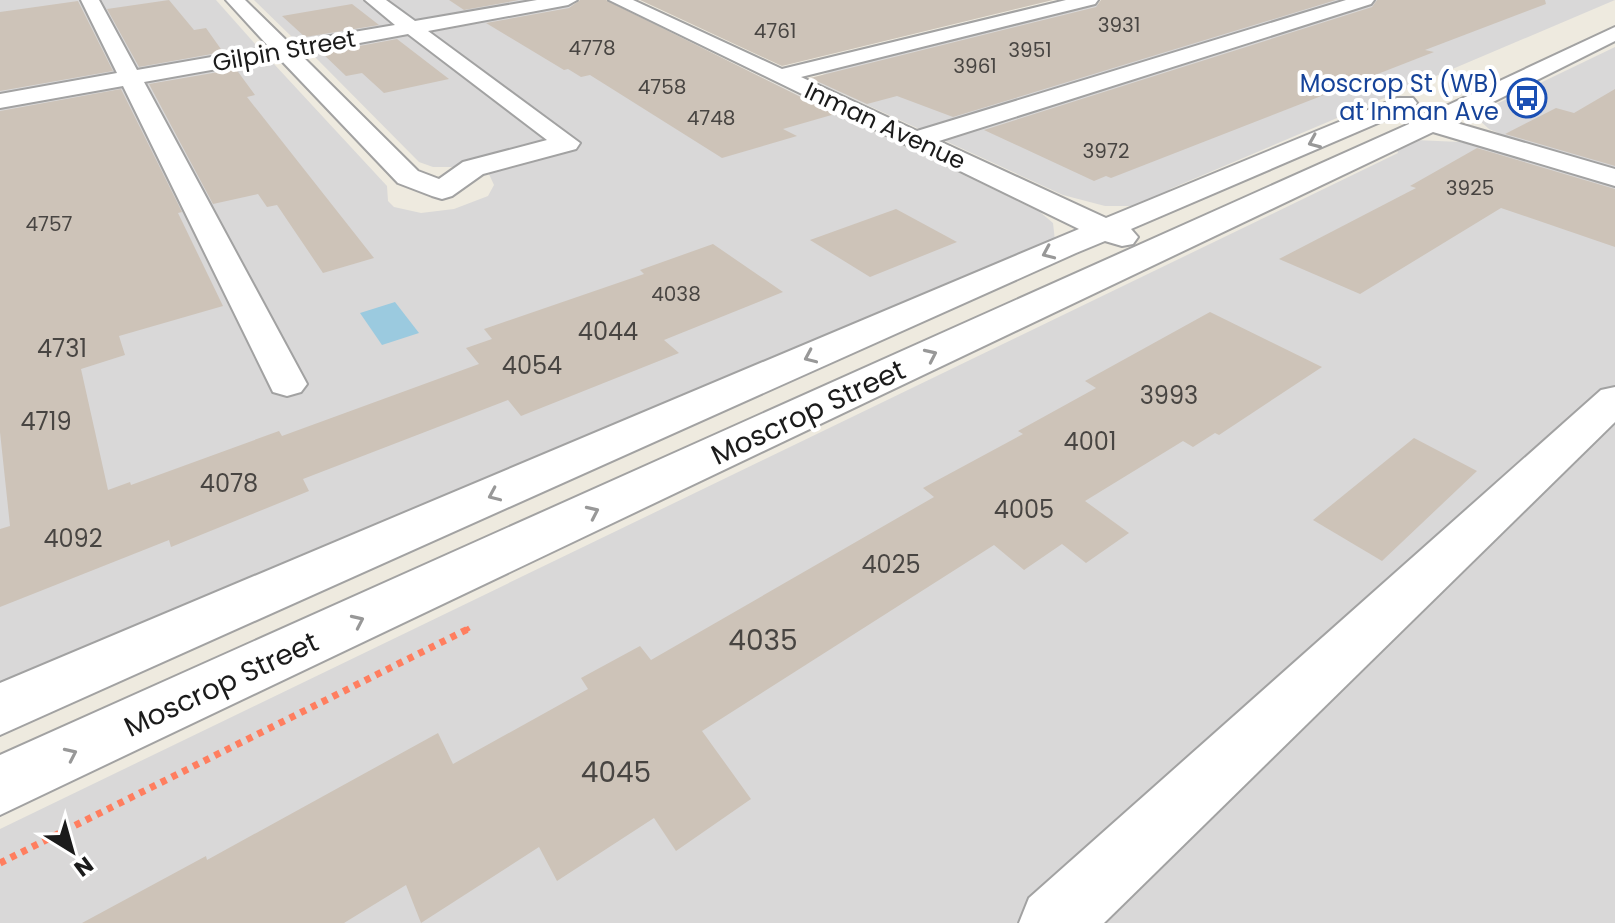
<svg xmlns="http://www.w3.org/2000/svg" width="1615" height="923" viewBox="0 0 1615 923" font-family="Poppins,sans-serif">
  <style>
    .residential { fill: #d9d8d8 }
    .water { fill: #9bcadf }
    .building { fill: #cdc3b8 }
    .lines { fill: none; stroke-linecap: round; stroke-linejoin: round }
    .minor-casing { stroke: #a2a2a2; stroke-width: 4 }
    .path-far1 { stroke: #ff7e5f; stroke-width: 5; stroke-dasharray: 4 4; stroke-linecap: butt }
    .path { stroke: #ff7e5f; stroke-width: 7; stroke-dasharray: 6 6; stroke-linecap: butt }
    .minor { fill: #fff; fill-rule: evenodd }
    .oneway { stroke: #989898 }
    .labels { text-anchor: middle; stroke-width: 8; stroke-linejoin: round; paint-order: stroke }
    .far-number-label { font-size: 20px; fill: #484542 }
    .far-street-label { font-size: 24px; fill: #1b1b1b; stroke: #fff }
    .far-transit-label { font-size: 24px; fill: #164399; stroke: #fff; text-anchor: end }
    .number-label { font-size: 24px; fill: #484542 }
    .street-label { font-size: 28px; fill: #1b1b1b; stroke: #fff }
    .near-number-label { font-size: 28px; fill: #484542 }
  </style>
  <rect width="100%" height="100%" fill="#eeeadf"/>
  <!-- residential -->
  <g class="residential">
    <path d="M0 0H216L257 46 245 53 0 96Z"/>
    <path d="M254 0H548L307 41 293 38Z"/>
    <path d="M1114 0H1615L1170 189 1167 196 1137 206H1105L1063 195 819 83 815 79 830 71Z"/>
    <path d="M583 3H608L1040 212 1053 223 1055 241 0 685V107L223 67 269 63 274 64 387 186 388 201 394 207 421 213 454 209 488 196 494 185 488 172 460 167H433L419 162 314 56 322 50 356 42Z"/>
    <path d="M1615 47V172L1517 141 1489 129 1478 119 1482 111Z"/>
    <path d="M1415 140 1460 142 1519 156 1615 184V923H0V829L1398 153 1396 147Z"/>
  </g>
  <!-- water -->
  <path class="water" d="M395 302 419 333 382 345 360 313Z"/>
  <!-- building -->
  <g class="building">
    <path d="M169 0 194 30 206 28 223 52 139 67 107 9Z"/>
    <path d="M449 0H519L464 10Z"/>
    <path d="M580 0H606L835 114 783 129 797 136 722 158 590 75 581 77 568 69 564 70 486 23 569 8Z"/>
    <path d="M640 0H1053L782 66Z"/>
    <path d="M1101 0H1336L953 117 897 96 867 104 810 78 1096 7Z"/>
    <path d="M1377 0H1545L1546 4 1425 50 1434 52 1111 178 1106 176 1094 181 984 130 1372 7Z"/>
    <path d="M78 1 113 71 0 91V12Z"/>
    <path d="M352 4 379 25 305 37 282 16Z"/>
    <path d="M397 39 449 79 384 93 362 73 346 76 322 53Z"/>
    <path d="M236 69 255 95 247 97 374 258 323 273 277 205 267 207 258 194 213 204 149 84Z"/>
    <path d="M121 89 182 212 178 213 223 306 119 336 125 355 81 369 108 490 130 482 131 485 279 431 282 436 479 364 466 348 492 339 484 329 644 274 640 270 713 244 783 292 664 340 679 353 521 416 508 400 303 479 309 491 171 547 169 540 0 607V529L10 526 0 432V111Z"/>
    <path d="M1615 89V166L1505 134 1556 108 1574 113Z"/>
    <path d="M1477 148 1615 189V247L1501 208 1360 294 1279 259 1416 188 1410 186Z"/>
    <path d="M896 209 957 242 870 277 810 240Z"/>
    <path d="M1210 312 1322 367 1219 435 1215 433 1193 447 1183 441 1085 501 1129 533 1086 563 1062 544 1024 570 994 545 702 731 751 799 676 851 654 818 557 881 539 847 421 923 406 885 344 923H82L206 856 207 860 438 733 453 764 588 689 581 678 640 646 651 660 934 497 923 488 1023 434 1018 431 1096 388 1085 381Z"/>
    <path d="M1414 438 1477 471 1382 561 1313 520Z"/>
  </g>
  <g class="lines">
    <defs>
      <g id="minor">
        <path d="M81 0H99L137 70 269 47 226 0H245L289 43 395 25 365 0H386L415 21 537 0H577L568 5 428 31 580 143 576 149 483 174 452 196 442 199 432 196 398 183 279 58 144 82 307 384 301 392 287 396 273 392 123 86 0 108V94L117 73ZM408 34 547 140 463 162 439 179 418 171 300 54Z"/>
        <path d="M609 0H633L782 69 1066 0H1098L1095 4 801 77 917 131 1346 0H1374L1371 4 939 141 1106 218 1397 98H1413L1417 103 1413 108 1131 229 1138 237 1133 244 1122 246 1105 241 1076 253 0 735V683L1079 229Z"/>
        <path d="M1615 27V41L1453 122 1615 169V186L1433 132 0 815V755L1409 124 1406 119 1409 114 1418 112 1429 114Z"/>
        <path d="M1615 387V422L1104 923H1019L1029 898 1601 390Z"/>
      </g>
    </defs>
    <!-- minor casing -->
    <use href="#minor" class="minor-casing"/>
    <!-- path-far1 -->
    <path class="path-far1" d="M466 630 471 627"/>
    <!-- path -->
    <path class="path" d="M0 863 470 628"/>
    <!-- minor -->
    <use href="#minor" class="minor"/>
  </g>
  <!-- one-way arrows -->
  <defs><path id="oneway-chevron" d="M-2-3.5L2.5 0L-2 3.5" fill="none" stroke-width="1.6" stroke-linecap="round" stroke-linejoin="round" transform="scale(2)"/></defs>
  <g class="oneway">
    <use href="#oneway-chevron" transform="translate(1314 142) rotate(157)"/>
    <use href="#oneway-chevron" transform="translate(1048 253) rotate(156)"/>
    <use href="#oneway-chevron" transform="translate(931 355) rotate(-25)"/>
    <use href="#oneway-chevron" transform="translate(810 357) rotate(156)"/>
    <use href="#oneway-chevron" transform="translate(494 495) rotate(156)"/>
    <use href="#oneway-chevron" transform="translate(593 512) rotate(-25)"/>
    <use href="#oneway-chevron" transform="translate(358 621) rotate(-25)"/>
    <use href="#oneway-chevron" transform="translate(71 754) rotate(-25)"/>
  </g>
  <!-- icons -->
  <defs>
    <symbol id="bus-ring" viewBox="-11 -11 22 22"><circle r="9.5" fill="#fff" stroke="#1a4fb4" stroke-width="1.5"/><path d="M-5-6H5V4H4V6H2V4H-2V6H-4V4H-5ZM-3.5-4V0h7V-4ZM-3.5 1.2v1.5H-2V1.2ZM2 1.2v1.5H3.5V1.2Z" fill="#1a4fb4"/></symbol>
  </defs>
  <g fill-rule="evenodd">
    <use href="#bus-ring" x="1505" y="76" width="44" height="44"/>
  </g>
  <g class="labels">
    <!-- far-number labels -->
    <g class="far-number-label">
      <text x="1119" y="32">3931</text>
      <text x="775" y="38">4761</text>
      <text x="592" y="55">4778</text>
      <text x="1030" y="57">3951</text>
      <text x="975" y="73">3961</text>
      <text x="662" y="94">4758</text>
      <text x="711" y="125">4748</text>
      <text x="1106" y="158">3972</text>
      <text x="1470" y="195">3925</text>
      <text x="49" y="231">4757</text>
      <text x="676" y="301">4038</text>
    </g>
    <!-- far-street labels -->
    <g class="far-street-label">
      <text transform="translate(284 51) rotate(-10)" y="8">Gilpin Street</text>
      <text transform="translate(885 126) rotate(25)" y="8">Inman Avenue</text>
    </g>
    <!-- far-transit labels -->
    <g class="far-transit-label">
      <text x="1499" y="92">Moscrop St (WB)<tspan x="1499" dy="28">at Inman Ave</tspan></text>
    </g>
    <!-- number labels -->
    <g class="number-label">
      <text x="608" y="340">4044</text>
      <text x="62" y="357">4731</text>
      <text x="532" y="374">4054</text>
      <text x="1169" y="404">3993</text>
      <text x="46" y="430">4719</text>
      <text x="1090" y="450">4001</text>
      <text x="229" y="492">4078</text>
      <text x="1024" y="518">4005</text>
      <text x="73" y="547">4092</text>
      <text x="891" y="573">4025</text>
    </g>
    <!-- street labels -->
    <g class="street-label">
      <text transform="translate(808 412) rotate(-25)" y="10">Moscrop Street</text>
      <text transform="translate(221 684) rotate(-25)" y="10">Moscrop Street</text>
    </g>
    <!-- near-number labels -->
    <g class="near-number-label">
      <text x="763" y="650">4035</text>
      <text x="616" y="782">4045</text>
    </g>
  </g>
  <!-- north arrow -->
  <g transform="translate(72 851) rotate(143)" stroke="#ffffff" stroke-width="6" paint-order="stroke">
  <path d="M0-6L14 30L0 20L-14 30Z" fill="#1b1b1b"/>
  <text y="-12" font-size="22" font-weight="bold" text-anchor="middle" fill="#1b1b1b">N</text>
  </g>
</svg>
